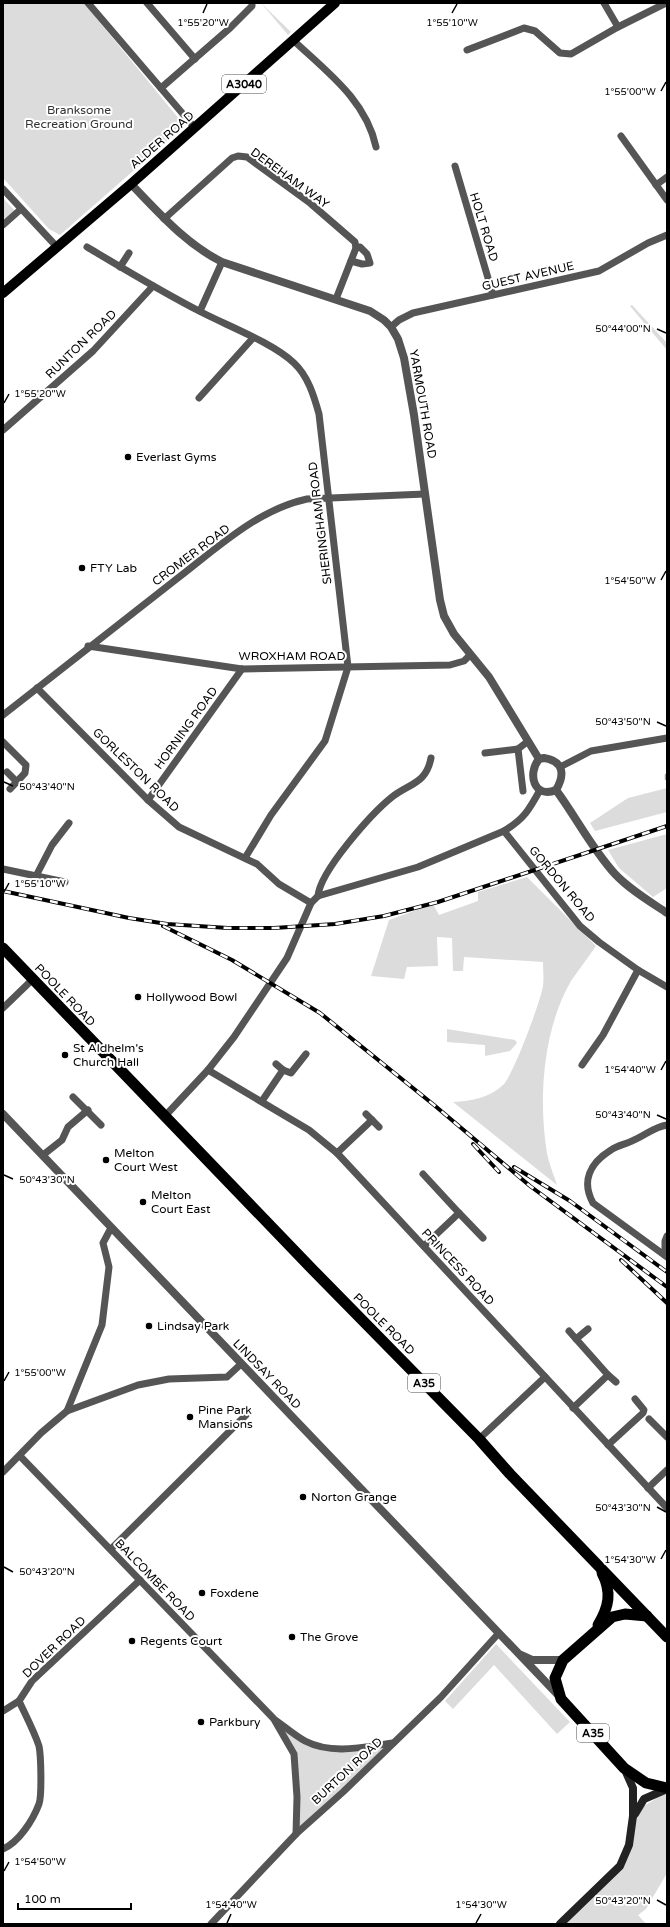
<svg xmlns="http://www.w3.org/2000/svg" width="670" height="1927" viewBox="0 0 670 1927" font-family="'Varela Round',sans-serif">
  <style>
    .green { fill: #dcdcdc }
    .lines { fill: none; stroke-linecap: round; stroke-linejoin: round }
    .stream { stroke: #a3a3a3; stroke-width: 2.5 }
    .minor { stroke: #555; stroke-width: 7 }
    .tertiary { stroke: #555; stroke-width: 8 }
    .secondary { stroke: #222; stroke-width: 8 }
    .primary { stroke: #000; stroke-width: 10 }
    .trunk { stroke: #000; stroke-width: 11 }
    .rail-casing { stroke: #000; stroke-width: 4 }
    .rail { stroke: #fff; stroke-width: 2.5; stroke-dasharray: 8; stroke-linecap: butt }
    .ticks { fill: none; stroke: #000; stroke-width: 1.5 }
    .poi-dot { fill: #000; stroke: #fff; stroke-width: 1.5 }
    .labels { text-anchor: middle; stroke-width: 4; stroke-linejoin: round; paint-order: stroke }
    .shield { fill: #fff; stroke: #4c4c4c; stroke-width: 1 }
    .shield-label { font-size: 11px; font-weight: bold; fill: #000 }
    .park-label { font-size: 12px; fill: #333; stroke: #fff }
    .street-label { font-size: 12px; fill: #000; stroke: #fff }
    .poi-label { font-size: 12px; fill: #000; stroke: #fff; text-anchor: start }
    .ticks-label { font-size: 10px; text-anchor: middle; fill: #000; stroke: #fff; stroke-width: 4; stroke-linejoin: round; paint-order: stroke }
  </style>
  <rect width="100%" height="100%" fill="#fff"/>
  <!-- green -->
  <g class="green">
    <path d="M3 3H84L184 125 182 128 60 235 49 229 3 178Z"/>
    <path d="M261 3 291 32 288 35Z"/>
    <path d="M3 198 15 211 3 222Z"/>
    <path d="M632 305 667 343V350L630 306Z"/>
    <path d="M667 788V812L595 831 590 823 628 798Z"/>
    <path d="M667 834V888L653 897 619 868 608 850Z"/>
    <path d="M527 877 596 946C588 958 579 969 571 981 543 1029 538 1099 547 1153 549 1164 554 1175 557 1185L453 1102C472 1101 489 1098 503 1085 513 1076 541 1000 543 986 544 978 543 970 543 962L464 957 463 971H453L452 938 437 937 438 966 407 967 404 979 371 976 389 920 433 904 439 915 478 901V892Z"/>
    <path d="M447 1029 515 1040 517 1043 510 1051 485 1056V1045L447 1042Z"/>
    <path d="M496 1644 570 1722 557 1734 494 1665 453 1709 445 1701Z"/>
    <path d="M276 1720 304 1741 331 1750 393 1743 296 1834 294 1754Z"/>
    <path d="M667 1792V1873L646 1909 638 1915 646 1924H560L620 1866 633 1816 644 1806Z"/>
  </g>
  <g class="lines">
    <!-- stream -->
    <path class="stream" d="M666 779V775"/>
    <!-- minor -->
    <g class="minor">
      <path d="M88 3 195 128"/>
      <path d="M147 3 195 59"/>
      <path d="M604 3 618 27"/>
      <path d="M293 40C327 72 366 100 376 147"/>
      <path d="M467 50 524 28 535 31 560 53 571 54 618 27 666 3"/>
      <path d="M161 88 230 28 252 6V3"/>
      <path d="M621 136 667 200"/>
      <path d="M455 166 493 295"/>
      <path d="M656 185 667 177"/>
      <path d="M3 189 57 247"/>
      <path d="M164 219 232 158 238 156 247 157 310 203 355 242 356 248 336 299"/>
      <path d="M3 225 21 209"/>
      <path d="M87 247C124 269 162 292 201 312 228 326 273 343 294 363 308 376 314 396 319 414L348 667 325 741 271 815 245 858"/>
      <path d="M351 261 362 264 370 263 367 254 360 247 356 248"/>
      <path d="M120 267 129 253"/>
      <path d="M200 311 222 262"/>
      <path d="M391 327 399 320 413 313 599 271 648 243 667 235"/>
      <path d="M199 398 253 338"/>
      <path d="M3 430 93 351 153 286"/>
      <path d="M88 646 242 669 450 665 464 661 470 655"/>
      <path d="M37 688 148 800 179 827 257 864 279 884 311 903"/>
      <path d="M3 715C60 670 117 625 174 581 215 550 256 510 307 499L425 494"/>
      <path d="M3 742 26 765 25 773 10 789"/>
      <path d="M518 749 523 791"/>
      <path d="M485 753 518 749 527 742"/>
      <path d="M560 767 591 751 667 738"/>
      <path d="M7 772 17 782"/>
      <path d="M148 800 242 669"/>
      <path d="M504 831 580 926 599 942 638 970 667 987"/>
      <path d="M3 869 65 882"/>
      <path d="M36 876 52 845 69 823"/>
      <path d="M318 896C320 871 372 813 392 797 410 783 426 784 431 758"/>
      <path d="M3 1008 32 980"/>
      <path d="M276 1064 283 1070 291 1073 306 1054"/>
      <path d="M582 1065 603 1035 638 970"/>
      <path d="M208 1070 309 1130 337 1153 667 1508"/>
      <path d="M73 1097 101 1125"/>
      <path d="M262 1101 283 1070"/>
      <path d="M165 1116 208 1070 234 1037 287 958 311 903 318 896 418 867 504 831C524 819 529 810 540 790"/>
      <path d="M372 1120 379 1127"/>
      <path d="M667 1125C654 1127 646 1135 634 1140 627 1144 618 1145 611 1150 590 1163 581 1181 593 1203L667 1257"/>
      <path d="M337 1153 372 1120 366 1114"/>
      <path d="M43 1155 62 1140 68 1127 88 1110"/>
      <path d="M423 1174 459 1213 424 1246"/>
      <path d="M459 1213 483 1238"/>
      <path d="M665 1255V1241L667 1236"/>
      <path d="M569 1331 608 1375 573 1408"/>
      <path d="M576 1339 588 1329"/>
      <path d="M608 1375 616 1382"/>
      <path d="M67 1411 102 1325 109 1267 103 1243 111 1228"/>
      <path d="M649 1419 667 1437"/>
      <path d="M479 1439 545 1377"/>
      <path d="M608 1445 643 1413 644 1410 635 1399"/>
      <path d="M20 1456 274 1719C284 1726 294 1735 305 1741 332 1755 364 1747 393 1743"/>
      <path d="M3 1472 41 1433 67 1411 138 1385 169 1379 227 1377 241 1364"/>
      <path d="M648 1488 667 1470"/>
      <path d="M111 1549 246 1415"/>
      <path d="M3 1711 19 1701"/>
      <path d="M275 1721 294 1754 297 1797 296 1834"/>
      <path d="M3 1849C19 1842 33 1820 39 1804 42 1796 41 1755 39 1746 34 1731 26 1716 19 1701L32 1681 140 1580"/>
      <path d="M211 1924 296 1834 343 1792 441 1697 498 1634"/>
    </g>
    <!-- tertiary -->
    <g class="tertiary">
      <path d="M131 184C159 213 186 244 222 262L370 311 384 320 391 327 398 339 404 358 414 415 440 600 444 616 454 634 489 677 539 759"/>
      <path d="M544 758C564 761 565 775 556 790 534 799 527 774 539 759Z"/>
      <path d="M556 790C576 817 592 849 615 874 629 889 649 901 667 913"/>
      <path d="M3 1114 560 1697"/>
      <path d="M521 1655 532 1660H563"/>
    </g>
    <!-- secondary -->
    <g class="secondary">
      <path d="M635 1814 644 1799 667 1789"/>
      <path d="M560 1924 620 1866 629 1845 633 1816V1788L625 1770"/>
    </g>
    <!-- primary -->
    <path class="primary" d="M3 293 131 184 335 3"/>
    <!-- trunk -->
    <g class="trunk">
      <path d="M3 948 314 1271 479 1439 510 1474 667 1637"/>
      <path d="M647 1616 625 1614 612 1617 563 1660 555 1678 561 1699 624 1768 646 1783 667 1788"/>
      <path d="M598 1625C609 1607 612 1592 602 1573"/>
    </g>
    <defs>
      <g id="rail">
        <path d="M3 891 129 918 167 924 228 928H274L335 924 384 916 438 902 667 826"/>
        <path d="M163 926 232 960 320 1013 434 1105 530 1186 667 1287"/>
        <path d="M473 1144 499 1172"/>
        <path d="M514 1167 570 1201 667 1272"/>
        <path d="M621 1260 667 1303"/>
      </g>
    </defs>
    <!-- rail casing -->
    <use href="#rail" class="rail-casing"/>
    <!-- rail -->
    <use href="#rail" class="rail"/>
  </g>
  <!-- ticks -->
  <path class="ticks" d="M203 13 207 4M452 13 457 4M661 91 666 82M657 329 666 333M4 403 9 394M661 580 666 571M657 722 666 726M4 782 13 786M4 892 9 883M661 1070 666 1061M657 1115 666 1119M4 1175 13 1179M4 1381 9 1372M657 1507 666 1512M661 1559 666 1550M4 1567 13 1572M4 1871 9 1862M657 1900 666 1905M227 1923 231 1914M476 1923 481 1914"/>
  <!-- markers -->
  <g class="poi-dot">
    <circle cx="128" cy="457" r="4"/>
    <circle cx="82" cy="568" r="4"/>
    <circle cx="138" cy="997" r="4"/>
    <circle cx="65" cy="1055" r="4"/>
    <circle cx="106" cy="1160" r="4"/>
    <circle cx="143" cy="1202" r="4"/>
    <circle cx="149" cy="1326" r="4"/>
    <circle cx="190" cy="1417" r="4"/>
    <circle cx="303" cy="1497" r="4"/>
    <circle cx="202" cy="1593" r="4"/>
    <circle cx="292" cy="1637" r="4"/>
    <circle cx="132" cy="1641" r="4"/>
    <circle cx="201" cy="1722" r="4"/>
  </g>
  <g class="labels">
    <!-- shield labels -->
    <g class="shield">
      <rect x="222" y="75" width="44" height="18" rx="3"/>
      <rect x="408" y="1374" width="32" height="18" rx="3"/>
      <rect x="577" y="1724" width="32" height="18" rx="3"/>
    </g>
    <g class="shield-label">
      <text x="244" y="88">A3040</text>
      <text x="424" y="1387">A35</text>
      <text x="593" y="1737">A35</text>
    </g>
    <!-- park labels -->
    <g class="park-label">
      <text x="79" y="114">Branksome<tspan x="79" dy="14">Recreation Ground</tspan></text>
    </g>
    <!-- street labels -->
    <g class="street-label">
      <text transform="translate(162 140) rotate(-41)" y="4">ALDER ROAD</text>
      <text transform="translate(290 178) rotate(36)" y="4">DEREHAM WAY</text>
      <text transform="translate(484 227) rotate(73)" y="4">HOLT ROAD</text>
      <text transform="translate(528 276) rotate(-13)" y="4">GUEST AVENUE</text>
      <text transform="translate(81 344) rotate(-44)" y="4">RUNTON ROAD</text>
      <text transform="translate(423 404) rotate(80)" y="4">YARMOUTH ROAD</text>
      <text transform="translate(320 523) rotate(-97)" y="4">SHERINGHAM ROAD</text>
      <text transform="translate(191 555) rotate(-37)" y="4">CROMER ROAD</text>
      <text x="292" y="660">WROXHAM ROAD</text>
      <text transform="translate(186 728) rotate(-54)" y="4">HORNING ROAD</text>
      <text transform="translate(136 770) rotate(44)" y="4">GORLESTON ROAD</text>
      <text transform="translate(562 884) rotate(50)" y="4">GORDON ROAD</text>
      <text transform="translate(65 995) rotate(46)" y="4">POOLE ROAD</text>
      <text transform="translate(458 1267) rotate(47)" y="4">PRINCESS ROAD</text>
      <text transform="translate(384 1324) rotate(45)" y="4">POOLE ROAD</text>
      <text transform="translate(267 1374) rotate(46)" y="4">LINDSAY ROAD</text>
      <text transform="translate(155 1580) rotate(46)" y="4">BALCOMBE ROAD</text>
      <text transform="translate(54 1647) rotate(-44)" y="4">DOVER ROAD</text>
      <text transform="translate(347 1771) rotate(-43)" y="4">BURTON ROAD</text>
    </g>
    <!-- poi labels -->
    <g class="poi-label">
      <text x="136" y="461">Everlast Gyms</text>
      <text x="90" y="572">FTY Lab</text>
      <text x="146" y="1001">Hollywood Bowl</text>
      <text x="73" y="1052">St Aldhelm's<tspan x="73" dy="14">Church Hall</tspan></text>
      <text x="114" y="1157">Melton<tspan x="114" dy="14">Court West</tspan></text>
      <text x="151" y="1199">Melton<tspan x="151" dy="14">Court East</tspan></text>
      <text x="157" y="1330">Lindsay Park</text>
      <text x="198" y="1414">Pine Park<tspan x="198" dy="14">Mansions</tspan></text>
      <text x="311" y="1501">Norton Grange</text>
      <text x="210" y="1597">Foxdene</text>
      <text x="300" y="1641">The Grove</text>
      <text x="140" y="1645">Regents Court</text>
      <text x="209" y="1726">Parkbury</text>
    </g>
  </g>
  <g class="ticks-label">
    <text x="203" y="26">1°55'20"W</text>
    <text x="452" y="26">1°55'10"W</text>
    <text x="630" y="95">1°55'00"W</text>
    <text x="623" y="332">50°44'00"N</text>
    <text x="40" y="397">1°55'20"W</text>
    <text x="630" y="584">1°54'50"W</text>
    <text x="623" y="725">50°43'50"N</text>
    <text x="47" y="790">50°43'40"N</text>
    <text x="40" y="887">1°55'10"W</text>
    <text x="630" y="1073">1°54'40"W</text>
    <text x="623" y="1118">50°43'40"N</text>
    <text x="47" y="1183">50°43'30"N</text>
    <text x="40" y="1376">1°55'00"W</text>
    <text x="623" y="1511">50°43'30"N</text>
    <text x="630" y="1563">1°54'30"W</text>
    <text x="47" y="1575">50°43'20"N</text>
    <text x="40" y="1865">1°54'50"W</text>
    <text x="623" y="1904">50°43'20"N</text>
    <text x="231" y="1908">1°54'40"W</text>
    <text x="481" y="1908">1°54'30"W</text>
  </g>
  <!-- border -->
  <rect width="670" height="1927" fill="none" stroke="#000000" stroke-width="8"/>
  <!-- scale -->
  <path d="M18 1903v6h113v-6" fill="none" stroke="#000000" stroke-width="2"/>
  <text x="24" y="1903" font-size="12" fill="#000000" stroke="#ffffff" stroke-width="3" paint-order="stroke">100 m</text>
</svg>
